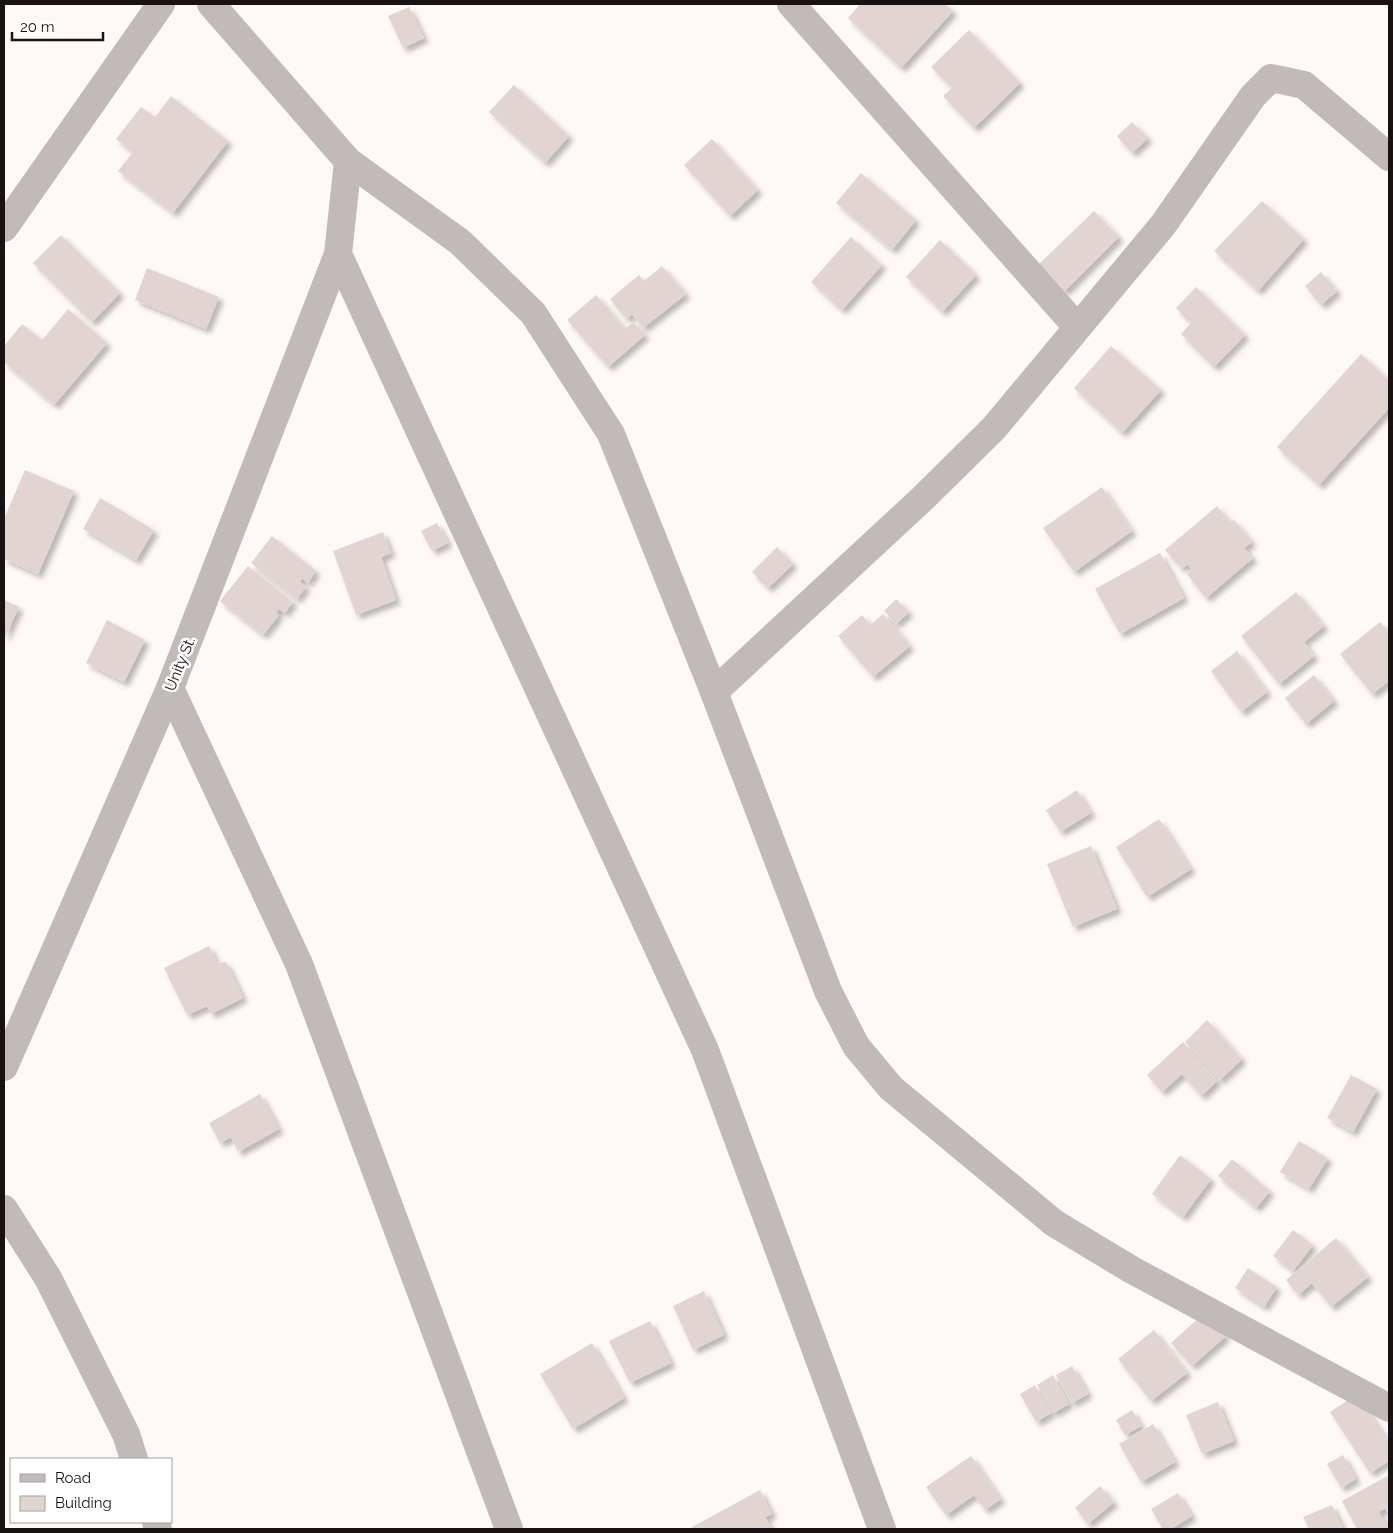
<svg xmlns="http://www.w3.org/2000/svg" width="1393" height="1533" viewBox="0 0 1393 1533" font-family="Raleway,sans-serif">
  <style>
    .building { fill: #e2d5d1; filter: url(#shadow) }
    .lines { fill: none; stroke-linecap: round; stroke-linejoin: round }
    .minor { stroke: #c0bbb9; stroke-width: 28 }
    .labels { text-anchor: middle; stroke-width: 5; stroke-linejoin: round; paint-order: stroke }
    .street-label { font-size: 15px; fill: #181312; stroke: #fff }
  </style>
  <defs>
    <filter id="shadow"><feDropShadow dx="4.5" dy="4.5" stdDeviation="2.5" flood-color="#0004"/></filter>
  </defs>
  <rect width="100%" height="100%" fill="#fef9f7"/>
  <!-- building -->
  <g class="building">
    <path d="M860 4H945L953 11 901 68 848 18Z"/>
    <path d="M409 7 424 38 403 48 388 16Z"/>
    <path d="M969 30 1020 83 974 128 943 96 952 88 931 67Z"/>
    <path d="M514 85 569 136 545 163 489 112Z"/>
    <path d="M171 96 228 141 173 213 118 171 133 152 116 139 141 107 155 117Z"/>
    <path d="M1132 122 1148 138 1132 153 1117 136Z"/>
    <path d="M712 139 758 190 730 216 684 165Z"/>
    <path d="M861 173 916 220 892 250 836 203Z"/>
    <path d="M1262 201 1304 239 1258 291 1214 251Z"/>
    <path d="M1094 211 1119 237 1064 292 1038 265Z"/>
    <path d="M61 235 120 293 92 322 33 263Z"/>
    <path d="M851 237 882 265 842 310 811 282Z"/>
    <path d="M940 240 976 275 942 312 906 277Z"/>
    <path d="M662 266 686 294 643 328 632 314 626 319 610 299 639 275 644 281Z"/>
    <path d="M147 268 219 297 206 329 135 300Z"/>
    <path d="M1321 272 1337 291 1321 305 1305 286Z"/>
    <path d="M1196 287 1245 335 1214 367 1181 334 1191 323 1176 308Z"/>
    <path d="M596 295 625 329 633 322 645 335 608 367 567 320Z"/>
    <path d="M68 309 107 343 54 405 4 362V346L22 324 42 340Z"/>
    <path d="M1111 346 1161 390 1122 433 1074 388Z"/>
    <path d="M1361 354 1389 380V408L1319 485 1277 447Z"/>
    <path d="M25 470 74 491 38 574 4 559V519Z"/>
    <path d="M1102 487 1132 531 1074 572 1043 528Z"/>
    <path d="M100 498 154 530 136 560 83 529Z"/>
    <path d="M1217 506 1230 522 1234 520 1252 542 1244 548 1253 558 1206 598 1187 574 1192 570 1188 565 1181 568 1165 550Z"/>
    <path d="M437 523 448 543 432 551 421 531Z"/>
    <path d="M383 532 391 553 381 557 396 600 356 615 333 551Z"/>
    <path d="M272 536 316 571 308 583 302 578 300 582 306 587 297 599 251 563Z"/>
    <path d="M777 547 793 564 768 588 752 572Z"/>
    <path d="M1160 553 1184 598 1120 634 1095 589Z"/>
    <path d="M248 566 293 602 285 613 279 609 276 613 279 615 263 635 220 601Z"/>
    <path d="M1296 592 1324 626 1304 642 1314 656 1279 684 1241 636Z"/>
    <path d="M896 599 909 612 896 624 884 611Z"/>
    <path d="M4 600 19 607 4 639Z"/>
    <path d="M883 614 910 646 873 677 838 636 862 615 870 625Z"/>
    <path d="M107 620 145 640 124 682 86 663Z"/>
    <path d="M1380 622 1389 633V681L1372 694 1340 654Z"/>
    <path d="M1237 651 1267 692 1241 712 1211 671Z"/>
    <path d="M1314 675 1334 701 1306 724 1285 698Z"/>
    <path d="M1077 790 1091 813 1060 832 1046 810Z"/>
    <path d="M1159 819 1191 869 1147 897 1116 847Z"/>
    <path d="M1091 846 1117 909 1073 927 1047 864Z"/>
    <path d="M209 946 217 963 226 962 243 998 211 1014 207 1006 187 1015 164 968Z"/>
    <path d="M1207 1020 1242 1059 1220 1080 1185 1042Z"/>
    <path d="M1183 1042 1217 1081 1201 1096 1182 1074 1162 1092 1147 1075Z"/>
    <path d="M1351 1075 1377 1089 1353 1132 1327 1118Z"/>
    <path d="M260 1094 279 1129 238 1152 231 1137 220 1143 209 1123Z"/>
    <path d="M1299 1141 1328 1158 1309 1189 1280 1172Z"/>
    <path d="M1180 1155 1211 1179 1183 1217 1152 1194Z"/>
    <path d="M1232 1159 1270 1191 1256 1208 1218 1176Z"/>
    <path d="M1293 1230 1313 1245 1293 1271 1273 1256Z"/>
    <path d="M1336 1238 1368 1277 1331 1307 1312 1283 1298 1295 1286 1280Z"/>
    <path d="M1248 1268 1277 1287 1264 1307 1235 1288Z"/>
    <path d="M704 1291 724 1335 693 1350 673 1306Z"/>
    <path d="M1205 1312 1226 1336 1192 1366 1171 1343Z"/>
    <path d="M650 1321 671 1363 630 1383 609 1341Z"/>
    <path d="M1154 1330 1187 1373 1151 1401 1118 1359Z"/>
    <path d="M592 1343 624 1398 573 1429 540 1374Z"/>
    <path d="M1072 1366 1088 1394 1072 1403 1056 1375Z"/>
    <path d="M1053 1375 1069 1404 1053 1413 1037 1385Z"/>
    <path d="M1035 1385 1051 1413 1036 1422 1020 1394Z"/>
    <path d="M1357 1394 1389 1443V1461L1370 1473 1330 1412Z"/>
    <path d="M1218 1402 1234 1441 1202 1454 1186 1415Z"/>
    <path d="M1132 1410 1141 1426 1125 1435 1116 1420Z"/>
    <path d="M1153 1424 1175 1462 1141 1482 1119 1444Z"/>
    <path d="M1343 1455 1356 1479 1341 1488 1327 1464Z"/>
    <path d="M971 1456 1001 1499 985 1510 974 1495 946 1515 926 1487Z"/>
    <path d="M1389 1475V1515L1385 1508 1379 1512 1388 1529H1357L1342 1501Z"/>
    <path d="M1100 1486 1114 1502 1088 1524 1075 1508Z"/>
    <path d="M760 1490 772 1514 765 1517 772 1529H693L692 1527Z"/>
    <path d="M1178 1493 1192 1516 1171 1529H1163L1151 1509Z"/>
    <path d="M1332 1505 1343 1529H1309L1303 1517Z"/>
  </g>
  <g class="lines">
    <!-- minor -->
    <g class="minor">
      <path d="M211 4 348 161 338 254 705 1050 882 1529"/>
      <path d="M791 4 1077 327"/>
      <path d="M348 161 460 242 533 313 611 434 714 692 828 991 856 1046 891 1088 1054 1223 1132 1270 1389 1408"/>
      <path d="M4 228 161 4"/>
      <path d="M170 688 299 964 509 1529"/>
      <path d="M714 692 922 499 994 428 1163 225 1253 96 1271 78 1304 85 1389 157"/>
      <path d="M4 1067 170 688 338 254"/>
      <path d="M4 1209 48 1278 126 1434 134 1459"/>
      <path d="M156 1522 158 1529"/>
    </g>
  </g>
  <g class="labels">
    <!-- street labels -->
    <g class="street-label">
      <text transform="translate(180 664) rotate(-68)" y="5">Unity St.</text>
    </g>
  </g>
  <!-- border -->
  <rect width="1393" height="1533" fill="none" stroke="#181312" stroke-width="10"/>
  <!-- legend -->
  <rect x="10" y="1458" width="162" height="65" fill="#ffffff" stroke="#a3a1a0"/>
  <rect x="20" y="1474" width="25" height="8" fill="#c0bbb9" stroke="#a3a1a0"/>
  <text x="55" y="1483" font-size="15" fill="#181312">Road</text>
  <rect x="20" y="1496" width="25" height="15" fill="#e2d5d1" stroke="#a3a1a0"/>
  <text x="55" y="1508" font-size="15" fill="#181312">Building</text>
  <!-- scale -->
  <path d="M12 32v8h91v-8" fill="none" stroke="#181312" stroke-width="2.5"/>
  <text x="20" y="32" font-size="15" fill="#181312" stroke="#ffffff" stroke-width="4" paint-order="stroke">20 m</text>
</svg>
